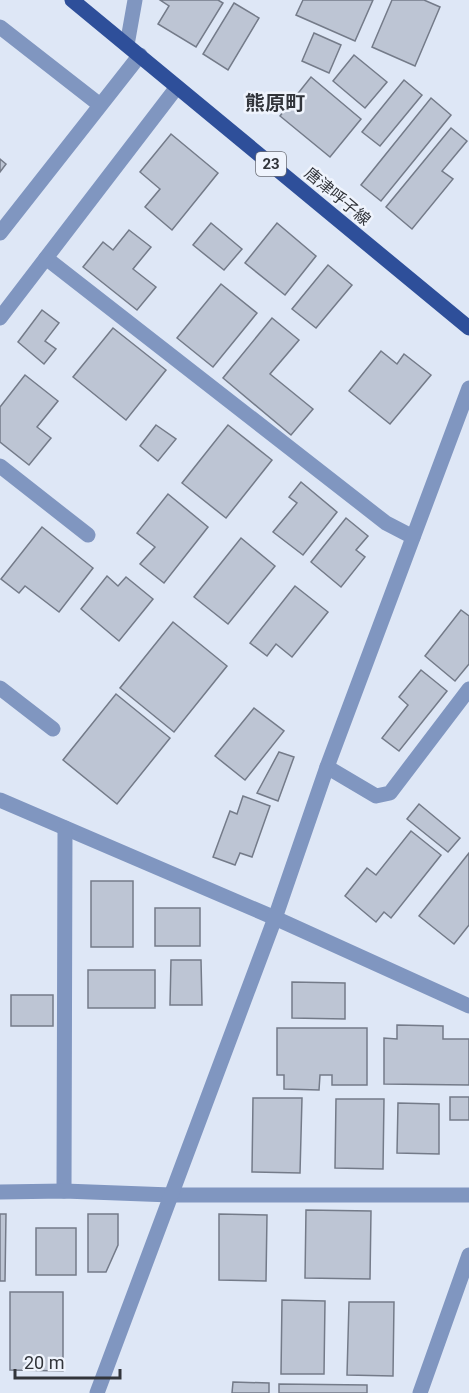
<svg xmlns="http://www.w3.org/2000/svg" width="469" height="1393" viewBox="0 0 469 1393" font-family="Roboto,'Noto Sans JP',sans-serif">
  <style>
    .building { fill: #bdc5d4; stroke: #747b89; stroke-width: 1.5 }
    .lines { fill: none; stroke-linecap: round; stroke-linejoin: round }
    .minor { stroke: #8096c0; stroke-width: 15 }
    .major { stroke: #2e4f9a; stroke-width: 15 }
    .labels { text-anchor: middle; stroke-width: 5; stroke-linejoin: round; paint-order: stroke }
    .shield { fill: #eff4fd; stroke: #6b6e75; stroke-width: 1.5 }
    .shield-label { font-size: 15px; font-weight: bold; fill: #32353b }
    .street-label { font-size: 16px; fill: #32353b; stroke: #eff4fd }
    .quarter-label { font-size: 20px; font-weight: bold; fill: #32353b; stroke: #eff4fd }
  </style>
  <rect width="100%" height="100%" fill="#dee7f6"/>
  <!-- building -->
  <g class="building">
    <path d="M160 0H218L223 3 196 47 158 24 169 6Z"/>
    <path d="M303 0H373L355 41 296 15Z"/>
    <path d="M392 0H424L440 7 415 66 372 47Z"/>
    <path d="M234 3 259 18 228 70 203 54Z"/>
    <path d="M314 33 341 45 329 73 302 61Z"/>
    <path d="M354 55 387 82 365 108 333 81Z"/>
    <path d="M311 77 361 119 330 157 280 116Z"/>
    <path d="M404 80 422 95 380 146 362 132Z"/>
    <path d="M431 98 451 115 381 201 361 185Z"/>
    <path d="M451 128 467 141 442 171 453 179 412 229 386 207Z"/>
    <path d="M171 134 218 173 172 230 145 207 160 189 140 172Z"/>
    <path d="M0 159 6 164 0 172Z"/>
    <path d="M211 223 242 249 224 270 193 245Z"/>
    <path d="M277 223 316 256 285 295 245 263Z"/>
    <path d="M129 230 151 247 133 269 156 287 137 310 83 267 103 242 113 250Z"/>
    <path d="M328 265 352 285 316 328 292 309Z"/>
    <path d="M221 284 257 313 213 367 177 338Z"/>
    <path d="M42 310 59 323 45 341 56 349 44 364 18 342Z"/>
    <path d="M272 318 299 340 270 374 313 409 291 435 223 378Z"/>
    <path d="M113 328 166 370 126 420 73 377Z"/>
    <path d="M381 351 397 364 404 354 431 375 390 424 349 391Z"/>
    <path d="M25 375 58 401 37 427 51 438 29 465 0 442V407Z"/>
    <path d="M156 425 176 439 158 461 140 446Z"/>
    <path d="M228 425 272 460 226 518 182 483Z"/>
    <path d="M301 482 337 512 303 555 273 532 297 503 289 497Z"/>
    <path d="M168 494 208 527 164 583 140 564 155 547 137 533Z"/>
    <path d="M346 518 368 536 356 550 365 557 341 587 311 562Z"/>
    <path d="M42 527 93 568 59 612 25 586 19 593 1 579Z"/>
    <path d="M241 538 275 566 228 624 194 597Z"/>
    <path d="M107 576 118 586 126 577 153 599 119 641 81 609Z"/>
    <path d="M295 586 328 612 292 657 276 644 267 656 250 643Z"/>
    <path d="M461 610 469 616V664L455 681 425 656Z"/>
    <path d="M173 622 227 666 174 732 120 688Z"/>
    <path d="M421 670 447 691 399 751 382 738 408 705 399 697Z"/>
    <path d="M116 694 170 738 117 804 63 760Z"/>
    <path d="M254 708 284 731 245 780 215 756Z"/>
    <path d="M279 752 294 757 278 801 257 793Z"/>
    <path d="M243 796 270 806 252 857 240 853 235 865 213 857 230 811 237 814Z"/>
    <path d="M419 804 460 838 448 852 407 819Z"/>
    <path d="M411 831 441 855 391 918 384 912 376 922 345 896 367 868 376 875Z"/>
    <path d="M469 853V925L454 944 419 916Z"/>
    <rect x="91" y="881" width="42" height="66"/>
    <rect x="155" y="908" width="45" height="38"/>
    <path d="M171 960H201L202 1005H170Z"/>
    <rect x="88" y="970" width="67" height="38"/>
    <path d="M292 982 345 983V1019L292 1018Z"/>
    <rect x="11" y="995" width="42" height="31"/>
    <path d="M397 1025 443 1026V1039H469V1085L384 1084V1038L397 1039Z"/>
    <path d="M277 1028H367V1085H332V1075H320L319 1090 284 1089V1075H277Z"/>
    <rect x="450" y="1097" width="19" height="23"/>
    <path d="M253 1098H302L300 1173 252 1172Z"/>
    <path d="M336 1099H384L383 1169 335 1168Z"/>
    <path d="M398 1103 439 1104V1154L397 1153Z"/>
    <path d="M306 1210 371 1211 370 1279 305 1278Z"/>
    <path d="M0 1214H6L5 1281H0Z"/>
    <path d="M88 1214H118V1245L106 1272H88Z"/>
    <path d="M219 1214 267 1215 266 1281 219 1280Z"/>
    <rect x="36" y="1228" width="40" height="47"/>
    <path d="M10 1292H63V1371L10 1370Z"/>
    <path d="M282 1300 325 1301 324 1374H281Z"/>
    <path d="M349 1302H394L393 1376 347 1375Z"/>
    <path d="M233 1382 269 1383V1393H232Z"/>
    <path d="M279 1384 367 1385V1393H279Z"/>
  </g>
  <g class="lines">
    <!-- minor -->
    <g class="minor">
      <path d="M0 27 100 105"/>
      <path d="M127 45 135 0"/>
      <path d="M0 233 140 55"/>
      <path d="M46 258 386 523 413 537"/>
      <path d="M0 318 177 87"/>
      <path d="M0 466 88 535"/>
      <path d="M0 688 53 729"/>
      <path d="M327 767 376 796 390 793 469 689"/>
      <path d="M0 800 275 918 469 1006"/>
      <path d="M64 1191 65 828"/>
      <path d="M0 1192 64 1191 171 1195H469"/>
      <path d="M97 1393 275 918 327 767 469 388"/>
      <path d="M420 1393 469 1255"/>
    </g>
    <!-- major -->
    <path class="major" d="M72 0 469 328"/>
  </g>
  <g class="labels">
    <!-- shield labels -->
    <rect class="shield" x="256" y="152" width="30" height="24" rx="4.5"/>
    <g class="shield-label">
      <text x="271" y="169">23</text>
    </g>
    <!-- street labels -->
    <g class="street-label">
      <text transform="translate(338 196) rotate(40)" y="6">唐津呼子線</text>
    </g>
    <!-- quarter labels -->
    <g class="quarter-label">
      <text x="275" y="110">熊原町</text>
    </g>
  </g>
  <!-- scale -->
  <path d="M15 1369v9h105v-9" fill="none" stroke="#32353b" stroke-width="3"/>
  <text x="24" y="1369" font-size="18" fill="#32353b" stroke="#eff4fd" stroke-width="4.5" paint-order="stroke">20 m</text>
</svg>
